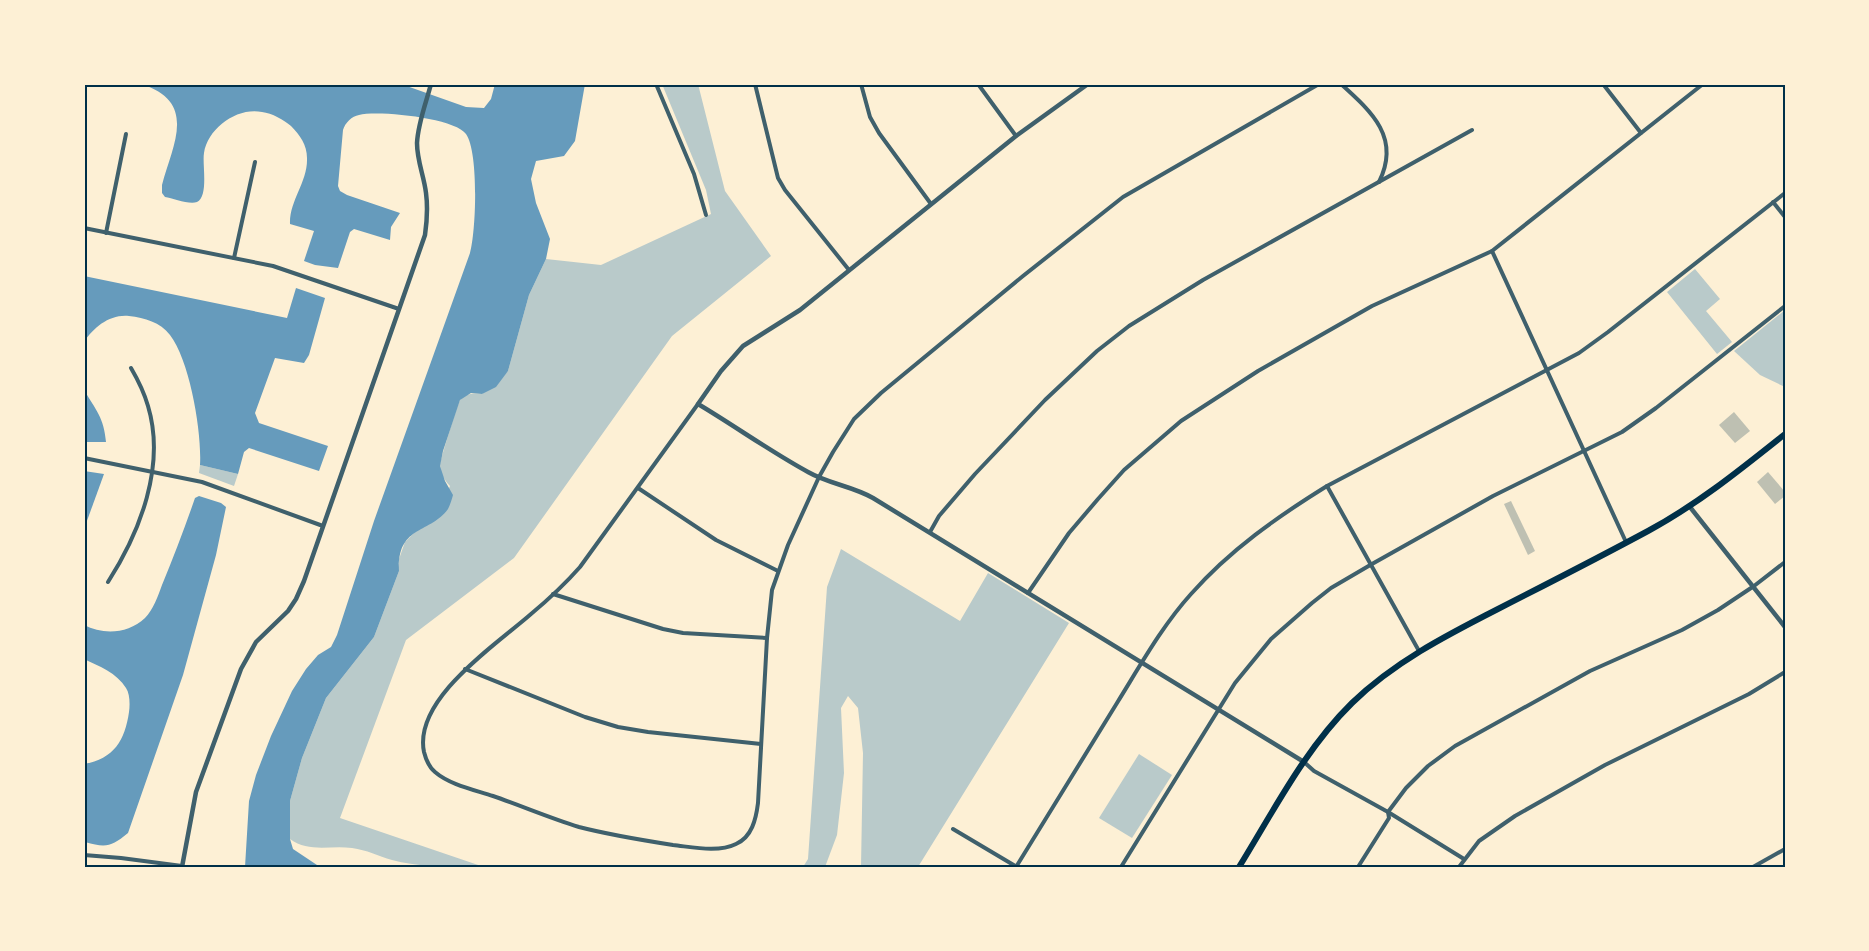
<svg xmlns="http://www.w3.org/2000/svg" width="1869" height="951" viewBox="0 0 1869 951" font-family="'Golos Text',sans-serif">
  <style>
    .green { fill: #b9caca }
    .water { fill: #669bbc }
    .building { fill: #bec0b2 }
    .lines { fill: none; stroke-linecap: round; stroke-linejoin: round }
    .minor { stroke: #3f606c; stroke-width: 4 }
    .tertiary { stroke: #3f606c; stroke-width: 4.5 }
    .primary { stroke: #003049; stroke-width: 6 }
    .neatline { fill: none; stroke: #003049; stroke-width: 2 }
  </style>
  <rect width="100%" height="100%" fill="#fdf0d5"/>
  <!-- green -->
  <g class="green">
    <path d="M662 84H698L725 191 771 256 672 336 514 558 406 640 340 818 484 867C453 867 423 868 392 860 378 856 367 850 352 848 330 845 309 853 290 839V801L302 758 326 698 374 637 399 571V559L405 542 417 530 436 519 450 486C445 481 440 473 440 465 440 461 458 403 460 400 466 393 475 393 482 394L508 371 529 295 546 259 601 265 711 214 706 190Z"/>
    <path d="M1695 269 1720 299 1706 311 1732 342 1717 354 1667 292Z"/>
    <path d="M1785 310V387L1760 375 1734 351Z"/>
    <path d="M200 465 238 474 234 486 199 473Z"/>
    <path d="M841 549 960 621 988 573 1069 623 918 867H861L863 753 858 708 848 696 841 708 844 773 837 835 825 867H803L808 859 827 587Z"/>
    <path d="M1139 754 1172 775 1132 838 1099 818Z"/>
  </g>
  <!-- water -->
  <g class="water">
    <path d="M141 84H401L466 107 484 108 491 99 495 84H585L575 141 564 156 536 161 531 179 536 203 550 239 546 259 529 295 508 371 496 387 482 394 471 393 460 400 443 451 440 466 445 481 453 495C452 499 450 505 448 509 430 534 397 525 399 571L374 637 326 698 302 758 290 801V839L293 849 320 867H245L249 801 256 775 271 736 292 691 306 669 318 655 331 647 337 635 374 521 470 253C476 232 479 152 466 134 455 118 378 110 359 115 352 116 345 123 343 130L338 186 340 191 347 195 400 213 391 227 390 240 354 229 350 232 338 268 315 265 304 261 314 231 290 224C289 201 308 182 307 158 307 145 300 135 291 126 284 120 272 113 262 112 237 107 208 128 204 153 202 164 209 196 197 202 189 205 173 198 165 197L162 193V185C172 146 199 102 141 84Z"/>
    <path d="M84 276 287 318 296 288 325 298 309 355 304 363 275 358 255 413 259 423 328 446 319 471 249 448 244 452 238 474 200 465C202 433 190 361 170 335 160 322 145 318 129 316 110 314 94 327 84 342Z"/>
    <path d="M84 390C96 410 104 418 106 442H84Z"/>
    <path d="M84 471 104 474 84 529Z"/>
    <path d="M199 496 221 503 226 507 216 555 183 675 128 833C111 847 106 848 85 842L84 764C114 759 125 740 129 712 130 705 130 694 126 688 117 673 99 666 84 659V625C103 635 128 634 145 618 153 610 158 596 162 585 174 556 185 527 195 498Z"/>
  </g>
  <!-- building -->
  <g class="building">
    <path d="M1734 412 1750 431 1735 443 1719 425Z"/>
    <path d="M1768 472 1785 492V496L1775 504 1757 482Z"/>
    <path d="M1511 501 1535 551 1528 555 1504 504Z"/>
  </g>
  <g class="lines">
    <!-- minor -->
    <g class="minor">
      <path d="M656 84 694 174 706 215"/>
      <path d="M755 84 778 178 785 190 849 270"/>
      <path d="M861 84 870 117 879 133 931 204"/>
      <path d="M978 84 1016 136"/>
      <path d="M1341 84C1372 112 1401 138 1379 182"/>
      <path d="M1603 84 1641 133"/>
      <path d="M1773 202 1785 217"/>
      <path d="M84 228 273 266 399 309"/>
      <path d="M106 233 126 134"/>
      <path d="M1492 251 1626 542"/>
      <path d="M234 258 255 162"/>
      <path d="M698 404 580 567C565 584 549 599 531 614 497 644 413 699 424 752 426 760 429 767 435 772 450 785 475 790 493 796 522 806 550 818 579 827 610 835 641 840 673 845 692 847 718 853 736 844 752 837 756 819 758 803L767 638 772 590 788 545 819 477 833 452 854 419 881 393 1023 276 1123 197 1319 84"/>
      <path d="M84 458 202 482 323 526"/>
      <path d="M1327 486 1419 651"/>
      <path d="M638 488 716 540 778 571"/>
      <path d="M930 532 939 516 975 474 1045 400 1097 351 1129 326 1203 280 1472 130"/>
      <path d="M108 582C140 532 166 466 148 406 144 392 138 380 131 368"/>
      <path d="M1028 593 1069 533 1098 499 1124 470 1181 421 1258 371 1372 306 1492 251 1703 84"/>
      <path d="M553 594 663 629 683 633 767 638"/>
      <path d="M465 669 585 717 618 727 648 732 761 744"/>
      <path d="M1304 762 1314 771 1388 812 1464 859"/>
      <path d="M953 829 1017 867"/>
      <path d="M84 855 121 858 182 866"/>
      <path d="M1016 867C1050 812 1083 758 1117 703 1140 666 1162 626 1191 594 1230 550 1277 517 1327 486L1579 353 1608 332 1785 193"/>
      <path d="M1121 867 1235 683 1271 639 1312 603 1331 588 1372 564 1493 496 1622 432 1656 408 1785 306"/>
      <path d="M1358 867 1389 818 1388 812 1406 788 1428 766 1455 746 1590 671 1682 630 1718 610 1754 586 1785 562"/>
      <path d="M1459 867 1479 841 1515 816 1605 765 1749 694 1785 672"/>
      <path d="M1753 867 1785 849"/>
    </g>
    <!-- tertiary -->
    <g class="tertiary">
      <path d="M1088 84 1016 136 800 310 743 346 721 371 698 404C735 426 771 452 808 472 829 484 852 486 873 498L1304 762"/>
      <path d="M1690 507 1785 627"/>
      <path d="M182 867 196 792 241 669 256 642 288 611 296 599 304 581 425 235C427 221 428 208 426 193 424 176 417 161 417 143 418 123 426 103 431 84"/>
    </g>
    <!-- primary -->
    <path class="primary" d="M1239 867C1273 812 1305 749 1352 703 1393 663 1445 636 1496 610 1547 584 1598 558 1648 531 1698 504 1741 469 1785 434"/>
  </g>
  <!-- border -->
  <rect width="1869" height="951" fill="none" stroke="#fdf0d5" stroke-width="171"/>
  <rect x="86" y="86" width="1698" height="780" class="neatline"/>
</svg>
